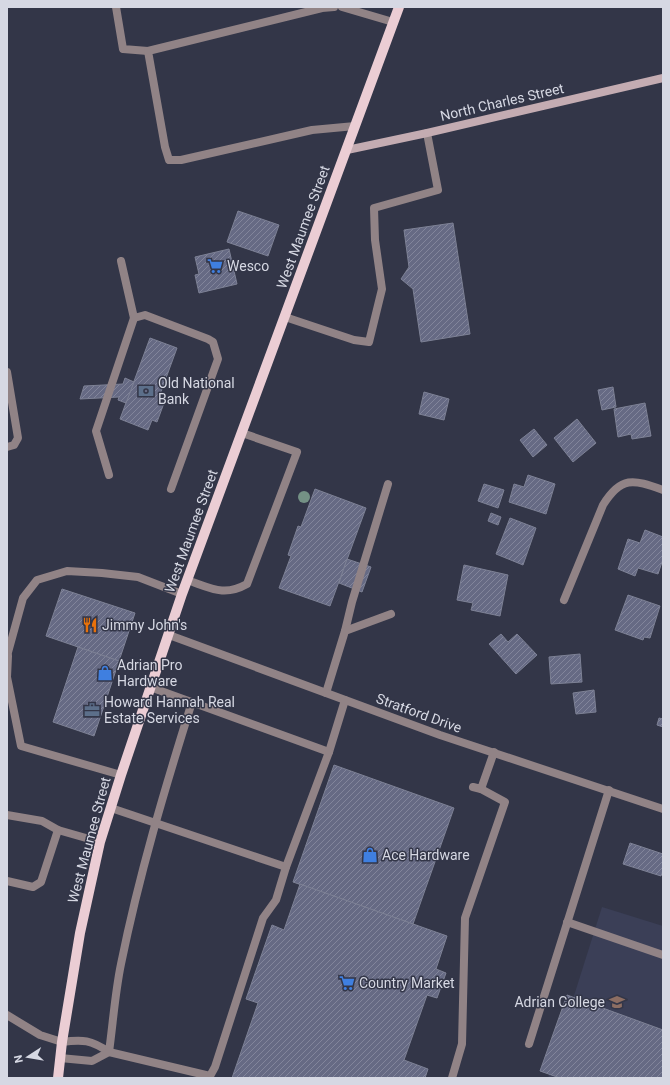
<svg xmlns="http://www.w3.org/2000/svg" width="670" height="1085" viewBox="0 0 670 1085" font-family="Roboto,sans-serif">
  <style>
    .built { fill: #3b3f57 }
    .building { fill: url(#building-hatch); stroke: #7d8195 }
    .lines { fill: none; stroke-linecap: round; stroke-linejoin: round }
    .lane { stroke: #918386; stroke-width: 8 }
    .street { stroke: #918386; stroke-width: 8 }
    .secondary { stroke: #c4acb2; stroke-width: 8 }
    .primary { stroke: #ebcdd4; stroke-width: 10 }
    .tree { fill: #749185 }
    .labels { text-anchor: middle; stroke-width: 3; stroke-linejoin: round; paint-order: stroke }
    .street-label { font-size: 14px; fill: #d6d8e3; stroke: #333648 }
    .poi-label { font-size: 14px; fill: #d6d8e3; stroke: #333648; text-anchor: start }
  </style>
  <defs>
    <pattern id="building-hatch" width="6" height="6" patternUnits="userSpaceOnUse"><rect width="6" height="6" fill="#666a84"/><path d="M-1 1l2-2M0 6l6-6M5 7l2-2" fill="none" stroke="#82859b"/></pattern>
  </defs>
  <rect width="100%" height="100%" fill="#333648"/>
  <!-- built -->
  <path class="built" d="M602 907 663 926V1078H548Z"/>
  <!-- building -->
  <g class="building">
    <path d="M238 211 279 225 268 256 227 242Z"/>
    <path d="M453 223 470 334 421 342 413 289 401 279 409 267 404 230Z"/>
    <path d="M229 249 237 284 199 293 195 275 199 274 195 257Z"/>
    <path d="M150 338 177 348 158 400 164 403 157 422 152 420 148 430 120 419Z"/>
    <path d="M125 378 134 382 126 403 118 400 119 397 80 399 84 386 123 384Z"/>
    <path d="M613 387 616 407 602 410 598 390Z"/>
    <path d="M424 392 449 399 444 420 419 414Z"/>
    <path d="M645 403 651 436 632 439 631 434 618 437 614 409Z"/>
    <path d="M577 419 596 443 573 462 554 438Z"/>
    <path d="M534 429 547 445 533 457 520 440Z"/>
    <path d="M528 475 555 484 546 514 509 502 514 484 524 487Z"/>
    <path d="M484 484 504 490 498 508 478 501Z"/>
    <path d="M315 489 366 508 330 606 279 588 291 556 288 555 298 526 301 527Z"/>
    <path d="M491 513 501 517 498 525 488 521Z"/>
    <path d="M510 518 536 528 523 565 496 554Z"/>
    <path d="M645 530 663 537V559L658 574 638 568 635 576 618 569 628 539 640 543Z"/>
    <path d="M347 559 371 567 362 592 339 583Z"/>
    <path d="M464 565 508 575 500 616 471 610 473 603 457 600Z"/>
    <path d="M62 589 135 613 119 661 46 636Z"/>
    <path d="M628 595 660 606 650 638 644 637 643 640 615 630Z"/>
    <path d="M501 634 508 642 517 634 537 655 516 674 489 644Z"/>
    <path d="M78 647 119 661 94 736 53 722Z"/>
    <path d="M580 654 582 682 551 684 549 657Z"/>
    <path d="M594 690 596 712 576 714 573 693Z"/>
    <path d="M659 718 663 719V727L657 725Z"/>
    <path d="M334 765 454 808 413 924 293 882Z"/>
    <path d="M630 843 663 854V870L661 876 623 864Z"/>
    <path d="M300 884 447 936 436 969 446 973 437 998 427 995 404 1060 428 1069 425 1078H232L258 1003 246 999 272 925 284 930Z"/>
    <path d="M567 995 663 1030V1078H560L540 1071Z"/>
  </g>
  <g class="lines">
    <!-- lane -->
    <g class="lane">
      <path d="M116 7 123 49 148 51"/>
      <path d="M334 7 322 8 148 51 165 147 169 160H181L312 130 355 126"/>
      <path d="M342 7 393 22"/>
      <path d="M121 261 134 318"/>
      <path d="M285 317 354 340 369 342 382 289 375 240 374 208 438 190 427 133"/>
      <path d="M7 372 18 438 14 445 7 447"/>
      <path d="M109 475 96 431 134 318 145 315 208 339 213 342 218 359 171 489"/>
      <path d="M187 580C211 588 224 597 247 584L297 452 242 433"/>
      <path d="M345 631 352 602 388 484"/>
      <path d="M7 656 23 598 37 580 67 571 102 573 138 577 182 594"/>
      <path d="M8 656 7 677 21 746 121 775"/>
      <path d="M326 693 345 631 391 614"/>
      <path d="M329 752 345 700"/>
      <path d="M473 787 481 789 494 752"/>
      <path d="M111 808 286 867"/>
      <path d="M7 815 42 821 58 830 100 842"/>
      <path d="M7 881 33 887 41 882 58 830"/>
      <path d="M567 922 663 955"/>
      <path d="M62 1042C83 1039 91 1040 109 1052L210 1076 215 1067 263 918 276 900 286 867 329 752 150 687"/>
      <path d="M529 1044 609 790"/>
      <path d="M109 1052C113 1023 115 993 121 964 139 875 165 788 192 702"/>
      <path d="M60 1058 92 1061 109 1052"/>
      <path d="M452 1078 462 1044 465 918 505 802 481 789"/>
    </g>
    <!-- street -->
    <g class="street">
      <path d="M564 600 603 505C621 476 633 479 663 490"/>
      <path d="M169 635 440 735 663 809"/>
      <path d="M7 1015 40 1035 62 1042"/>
    </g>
    <!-- secondary -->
    <path class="secondary" d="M347 150 427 133 663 78"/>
    <!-- primary -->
    <path class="primary" d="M58 1078 62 1042 80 933 100 842 121 775 182 594 399 7"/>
  </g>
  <!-- trees -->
  <circle class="tree" cx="304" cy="497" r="6"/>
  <!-- icons -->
  <defs>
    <symbol id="supermarket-bare" viewBox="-9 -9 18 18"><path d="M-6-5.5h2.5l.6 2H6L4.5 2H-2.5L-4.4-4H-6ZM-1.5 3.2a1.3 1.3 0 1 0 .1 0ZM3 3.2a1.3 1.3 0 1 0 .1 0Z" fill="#3f7fe0" stroke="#333648" stroke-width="2.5" paint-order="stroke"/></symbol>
    <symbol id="bank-bare" viewBox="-9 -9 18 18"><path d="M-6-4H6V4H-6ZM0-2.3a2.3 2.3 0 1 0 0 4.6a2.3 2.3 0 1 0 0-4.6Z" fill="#5c6f8a" stroke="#333648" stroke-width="2.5" paint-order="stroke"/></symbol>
    <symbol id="restaurant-bare" viewBox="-9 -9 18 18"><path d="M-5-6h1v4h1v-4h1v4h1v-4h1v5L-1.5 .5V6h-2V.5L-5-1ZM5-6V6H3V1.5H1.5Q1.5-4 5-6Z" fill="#e8710a" stroke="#333648" stroke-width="2.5" paint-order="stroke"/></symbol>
    <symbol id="shop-bare" viewBox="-9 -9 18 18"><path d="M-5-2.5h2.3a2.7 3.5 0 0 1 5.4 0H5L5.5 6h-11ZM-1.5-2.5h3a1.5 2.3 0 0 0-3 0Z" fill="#3f7fe0" stroke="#333648" stroke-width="2.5" paint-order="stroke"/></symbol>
    <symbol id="office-bare" viewBox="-9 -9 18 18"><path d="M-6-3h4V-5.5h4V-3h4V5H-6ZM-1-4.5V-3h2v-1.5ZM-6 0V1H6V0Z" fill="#5c6f8a" stroke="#333648" stroke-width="2.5" paint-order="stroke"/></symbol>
    <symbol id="university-bare" viewBox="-9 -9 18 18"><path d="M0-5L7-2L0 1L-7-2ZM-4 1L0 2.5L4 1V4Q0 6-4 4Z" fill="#8d6e63" stroke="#333648" stroke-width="2.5" paint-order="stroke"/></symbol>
  </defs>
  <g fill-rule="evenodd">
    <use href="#supermarket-bare" x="204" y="255" width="22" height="22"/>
    <use href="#bank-bare" x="135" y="380" width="22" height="22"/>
    <use href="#restaurant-bare" x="79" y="614" width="22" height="22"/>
    <use href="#shop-bare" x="94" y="662" width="22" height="22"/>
    <use href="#office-bare" x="81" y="699" width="22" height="22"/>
    <use href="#shop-bare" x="359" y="844" width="22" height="22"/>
    <use href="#supermarket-bare" x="336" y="972" width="22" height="22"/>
    <use href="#university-bare" x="606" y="991" width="22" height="22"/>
  </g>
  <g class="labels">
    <!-- street labels -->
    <g class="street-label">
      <text transform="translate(502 102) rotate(-13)" y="5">North Charles Street</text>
      <text transform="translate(303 227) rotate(-70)" y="5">West Maumee Street</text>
      <text transform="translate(191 531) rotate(-70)" y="5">West Maumee Street</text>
      <text transform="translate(419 713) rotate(20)" y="5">Stratford Drive</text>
      <text transform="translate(89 840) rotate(-75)" y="5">West Maumee Street</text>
    </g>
    <!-- poi labels -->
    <g class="poi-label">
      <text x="227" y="271">Wesco</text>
      <text x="158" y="388">Old National<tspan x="158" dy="16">Bank</tspan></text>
      <text x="102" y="630">Jimmy John's</text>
      <text x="117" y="670">Adrian Pro<tspan x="117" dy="16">Hardware</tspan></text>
      <text x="104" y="707">Howard Hannah Real<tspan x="104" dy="16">Estate Services</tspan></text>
      <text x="382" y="860">Ace Hardware</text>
      <text x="359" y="988">Country Market</text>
      <text x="605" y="1007" text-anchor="end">Adrian College</text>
    </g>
  </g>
  <!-- border -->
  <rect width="670" height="1085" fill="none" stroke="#d6d8e3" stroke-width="16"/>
  <!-- north arrow -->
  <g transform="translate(28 1057) rotate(258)" stroke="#333648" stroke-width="3" paint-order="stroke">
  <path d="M0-3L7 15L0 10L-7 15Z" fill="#d6d8e3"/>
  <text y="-6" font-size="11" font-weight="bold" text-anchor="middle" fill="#d6d8e3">N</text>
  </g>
</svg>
